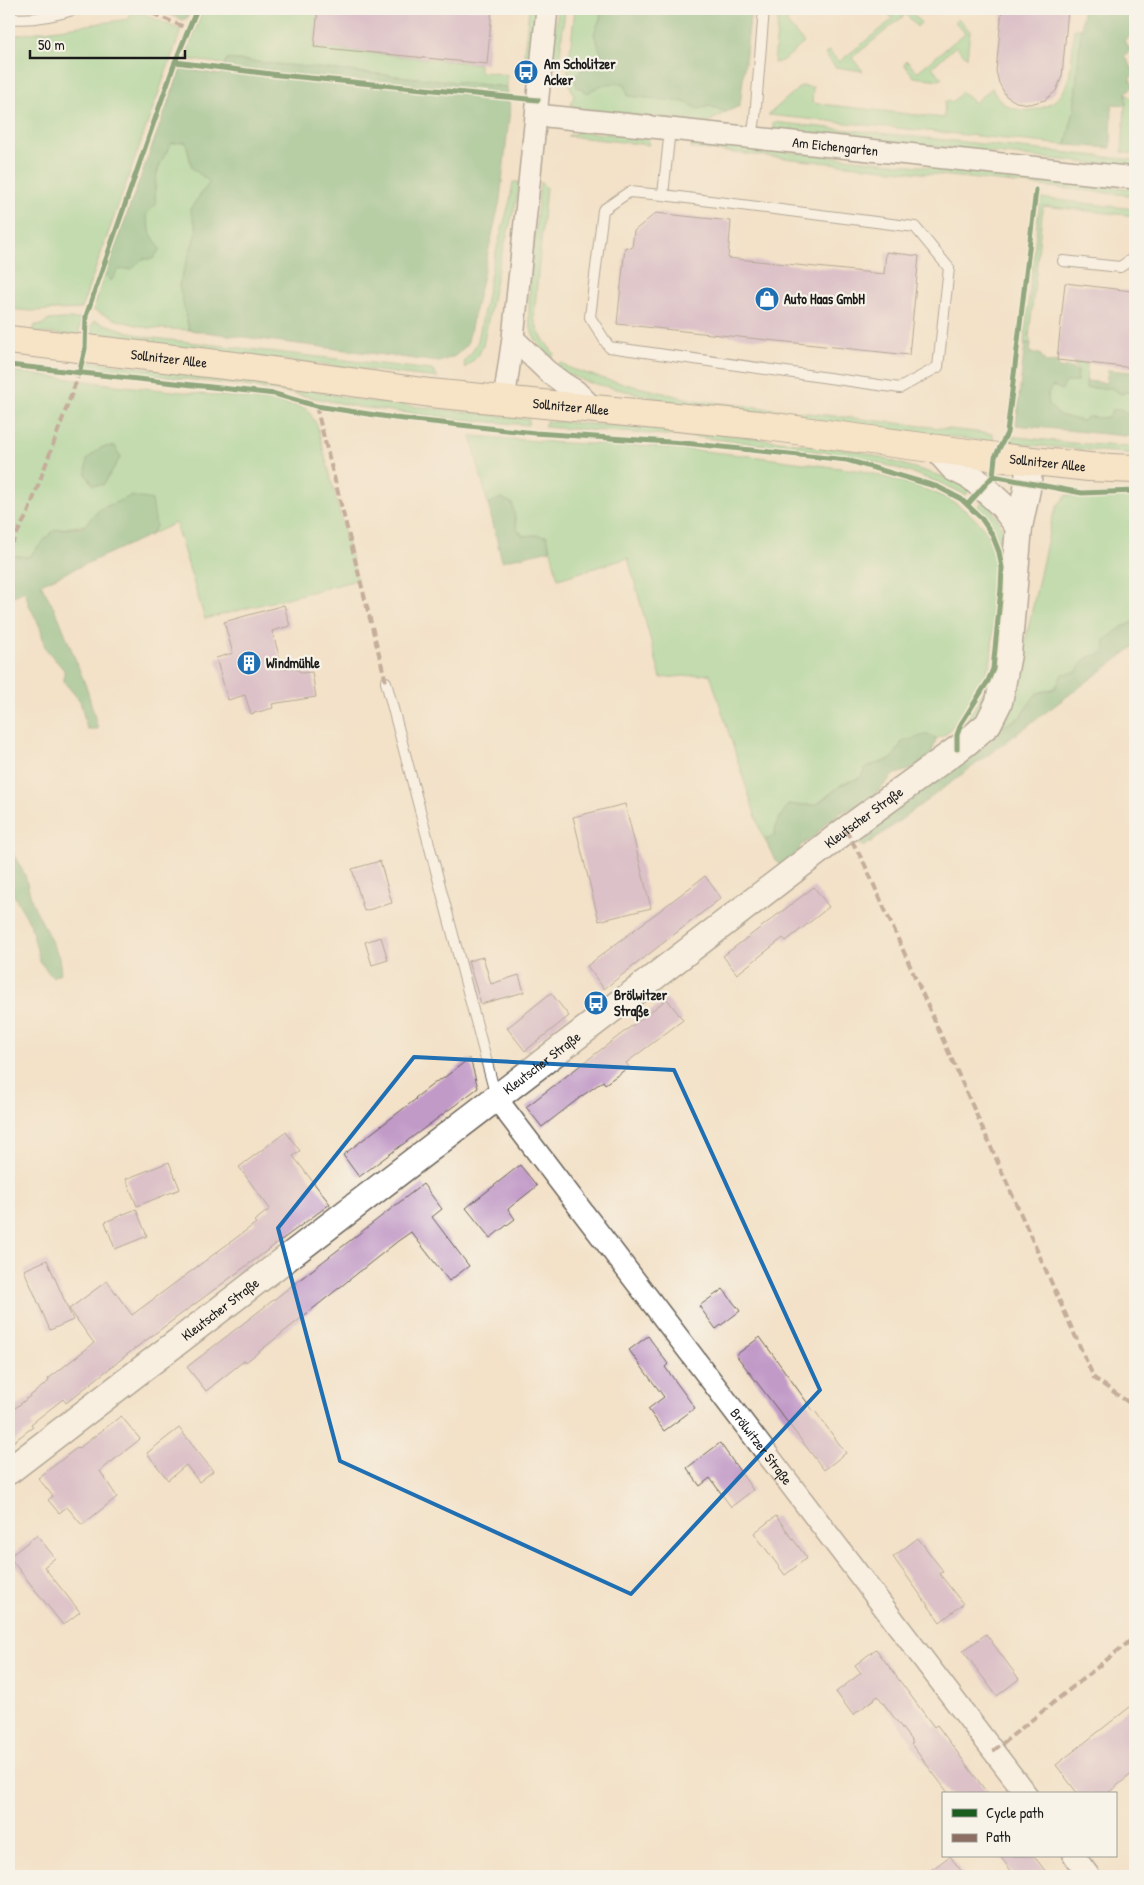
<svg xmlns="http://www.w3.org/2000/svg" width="1144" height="1885" viewBox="0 0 1144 1885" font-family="'Patrick Hand',sans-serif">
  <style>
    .green { fill: #8ad38f; stroke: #537856; fill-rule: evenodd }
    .forest { fill: #6fb57a; stroke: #46684b }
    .building { fill: #c19ac8 }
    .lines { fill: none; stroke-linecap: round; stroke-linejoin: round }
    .service-casing { stroke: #676158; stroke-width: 12 }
    .minor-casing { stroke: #676158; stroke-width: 24 }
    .tertiary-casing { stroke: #676158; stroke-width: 29 }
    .secondary-casing { stroke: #676158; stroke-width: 30 }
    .service { stroke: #fff; stroke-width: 10 }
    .minor { stroke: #fff; stroke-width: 21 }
    .tertiary { stroke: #fff; stroke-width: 26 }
    .secondary { stroke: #fce5c4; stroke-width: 28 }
    .quiet { stroke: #8d6e63; stroke-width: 4; stroke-dasharray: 8 4; stroke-linecap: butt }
    .cycleway-casing { stroke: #f7f3e8; stroke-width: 8 }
    .cycleway { stroke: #1b5e20; stroke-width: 5 }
    .marked { fill: none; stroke: #1f6fb2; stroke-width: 4; stroke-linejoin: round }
    .labels { text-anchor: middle; stroke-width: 4.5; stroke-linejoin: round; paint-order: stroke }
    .poi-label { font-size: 14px; font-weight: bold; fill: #1c1c1c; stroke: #f7f3e8; text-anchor: start }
    .street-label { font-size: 14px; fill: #1c1c1c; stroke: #f7f3e8 }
  </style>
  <rect width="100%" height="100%" fill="#f7f3e8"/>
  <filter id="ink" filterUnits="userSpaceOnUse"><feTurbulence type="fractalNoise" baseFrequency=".02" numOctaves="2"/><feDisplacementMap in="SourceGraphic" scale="10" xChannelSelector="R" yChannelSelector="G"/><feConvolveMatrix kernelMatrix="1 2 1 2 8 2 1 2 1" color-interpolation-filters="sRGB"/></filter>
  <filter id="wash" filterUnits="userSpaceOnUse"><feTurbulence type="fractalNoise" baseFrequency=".0096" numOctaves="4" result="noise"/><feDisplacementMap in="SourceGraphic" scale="20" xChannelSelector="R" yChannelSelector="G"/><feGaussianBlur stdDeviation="1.12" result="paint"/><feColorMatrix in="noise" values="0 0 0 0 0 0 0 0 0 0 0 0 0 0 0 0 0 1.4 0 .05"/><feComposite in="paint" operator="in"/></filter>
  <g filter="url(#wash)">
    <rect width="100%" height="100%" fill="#f3e1c8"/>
    <!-- green -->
    <g class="green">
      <path d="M133 9 181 30 81 309 30 311 9 309V36L129 19Z"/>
      <path d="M203 9H318L314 47 479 64V71L507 75V87L227 59 224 64 185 59Z"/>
      <path d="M529 9H536L532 55 524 54Z"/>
      <path d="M558 9H565L560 55 556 58 552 56Z"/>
      <path d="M575 9H597L601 16 594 34 601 53 594 66 581 70 588 92C600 84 610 82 625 84L628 96 685 102 698 109 710 106 726 112 707 123 577 108 571 105 574 95 567 79Z"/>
      <path d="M779 9H802L786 22 804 43C795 50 785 62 774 63Z"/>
      <path d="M885 9H909L921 23 917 27 906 14 852 58 863 71 835 67 825 54 829 51 839 62 893 19Z"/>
      <path d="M958 18 970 31 967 58 956 46 932 67 942 78 939 80 914 77 904 64 907 61 917 72 965 33 955 22Z"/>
      <path d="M1074 29H1081L1074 110 1066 145 768 115 801 86 813 87 812 103 944 118 945 101 952 102 962 92 974 103 992 88C1003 119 1049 116 1064 90 1073 72 1072 49 1074 29Z"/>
      <path d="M1126 92 1131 99 1134 98 1135 100V154L1122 152Z"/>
      <path d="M773 122 1135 160V168L773 129Z"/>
      <path d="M579 132 638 136 647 138 649 145 567 136Z"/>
      <path d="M186 142 192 168 210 182 190 209 197 230 179 285 189 330 148 328 117 320 93 310 105 273 110 281 118 269H132L142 259 160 249 151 234 146 215 156 205C153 177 157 167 172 143Z"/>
      <path d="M697 142 1134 189 1135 196 690 148Z"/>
      <path d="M513 182H519L517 199 499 264 483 346 478 356 465 368 464 361 472 352 478 341 493 263 510 200Z"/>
      <path d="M540 182 546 187 534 318 539 333 554 354 550 359 533 336 529 319V296Z"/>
      <path d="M1040 198 1135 209V216L1043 206 1029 337 1031 344 1024 342Z"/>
      <path d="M63 319H82L78 336 33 332 35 325H41L49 320Z"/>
      <path d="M95 321 145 337 432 370 438 378 93 338 91 326Z"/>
      <path d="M88 361 288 385 359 400 529 419 528 425 456 419 359 407 290 393 238 385 88 368Z"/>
      <path d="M560 362 572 369 608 380 694 400 993 434V442L694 407 587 382 570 375 556 366Z"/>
      <path d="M1073 362 1087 364 1086 388H1111L1121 394 1129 391 1132 395 1130 405 1135 410C1122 421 1104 418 1088 417L1082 421 1059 415 1048 404C1048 385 1050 389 1065 382 1070 380 1074 376 1078 372Z"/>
      <path d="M9 371 123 386 273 401 307 409 317 425 357 580 205 619 175 523 150 535 156 527 100 509 85 525 54 530 29 557 9 555ZM115 446 120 458 103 485Z"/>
      <path d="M546 421 697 431 859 451 954 480 970 489 966 495C931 477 878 461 839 454L697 437 544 427Z"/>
      <path d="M471 436 564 443 665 447 751 456 862 471 914 485 947 498 969 513 985 529 996 551 997 581 991 659 986 675 964 712 946 734 936 739 927 734 892 759 866 767 861 777 842 784 816 805H788L777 822 774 836 765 840 761 833 710 674 661 678 628 558 558 579 547 536 534 535 523 536 517 529 512 503 501 498 488 504Z"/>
      <path d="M1008 436 1072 443 1135 447V454L1006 443Z"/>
      <path d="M1067 495H1135V622L1122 627 1104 653 1086 658C1072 679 1062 688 1037 693L1019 718 1000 728 1008 715 1013 698 1052 519 1057 506Z"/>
      <path d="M984 500C1006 523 1007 541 1006 571 1001 548 995 527 976 510Z"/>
      <path d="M993 677C990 704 979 716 960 734L964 724Z"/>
    </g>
    <!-- forest -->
    <g class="forest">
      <path d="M156 9H191L187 18 183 20Z"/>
      <path d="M597 9H751L740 106 726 112 710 106 698 109 685 102 628 96 625 84C610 82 600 84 588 93L577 87 574 77 581 70 594 66 601 53 594 34 601 16Z"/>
      <path d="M1083 9H1135V14L1131 18 1135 24V31L1124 41 1131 50 1124 56 1135 72 1130 79 1134 86 1126 92V105L1112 104 1111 148 1066 145 1074 110Z"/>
      <path d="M227 59 507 87 510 109 500 200 467 345 455 356 439 362 189 330 179 285 197 230 190 209 210 182 192 168 186 142 172 143C157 167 153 177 156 205L146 215 151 234 160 249 153 259H142L132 269 118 270 111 281 105 273 181 68 220 75Z"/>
      <path d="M1025 343 1031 344 1030 353 1040 354 1046 363 1057 362 1060 369 1069 367 1078 372 1077 382H1066L1062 390 1053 386 1048 393V404L1059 415 1082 421 1088 417 1109 418 1112 410 1121 409 1129 415 1135 410 1130 405 1132 396 1129 391 1121 394 1111 388H1086V381L1106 383 1108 370 1133 372 1135 375V437L1016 425Z"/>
      <path d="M115 446 120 458 103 485H93L86 474 87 459 102 447Z"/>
      <path d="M131 496 152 500 156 527 150 535 41 584 59 618 87 689 98 729H87L80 701 64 682V670L45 648 40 627 29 605 25 591 9 598V555L29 557 54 530 83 527 100 509Z"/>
      <path d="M501 498 512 503 517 529 523 536 534 535 547 536 550 550 502 561 488 504Z"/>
      <path d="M1135 622V646L864 847 859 844 858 834 990 742 1000 728 1019 718 1037 693 1055 689 1062 674 1076 672 1086 658 1104 653 1105 640 1122 627Z"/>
      <path d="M928 734 936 739 931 755 912 769 893 775 877 793 860 805 844 811 825 824 814 837 800 846 798 858 782 867 775 860 765 840 774 836 777 822 788 805H816L843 784 861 777 866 767 892 759 902 742Z"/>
      <path d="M9 843 12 852 25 875 32 902 59 957 61 973 52 977 40 962 30 923 10 889 9 881Z"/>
    </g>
    <g id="blocks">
      <!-- building -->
      <g class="building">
        <path d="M318 9H492L487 64 314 47Z"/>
        <path d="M1002 9H1068L1062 76 1056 91 1045 100 1030 104 1016 102 1006 96 999 83 996 71Z"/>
        <path d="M656 213 731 221 728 258 884 274 886 252 919 256 909 355 617 324 625 247 632 248 634 231Z"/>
        <path d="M1065 283 1132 291 1135 313V368L1057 360Z"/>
        <path d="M284 605 290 626 272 631 283 669 293 667 302 673 312 672 316 697 272 704 273 708 251 714 245 695 228 700 216 658 233 653 224 622Z"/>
        <path d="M625 804 651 908 599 921 573 817Z"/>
        <path d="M380 861 392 903 364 911 352 869Z"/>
        <path d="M705 876 721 898 604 989 587 966Z"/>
        <path d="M814 887 829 907 786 941 783 938 737 974 723 956Z"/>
        <path d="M381 937 388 960 372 965 365 942Z"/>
        <path d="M483 957 491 984 519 975 524 992 481 1004 468 961Z"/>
        <path d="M551 993 569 1016 525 1051 507 1028Z"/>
        <path d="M667 999 683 1020 626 1063 629 1067 605 1084 603 1081 582 1096 542 1127 526 1107Z"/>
        <path d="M470 1058 478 1088 359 1177 343 1155 416 1099 415 1098 440 1079 441 1080Z"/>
        <path d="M286 1132 300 1151 293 1156 330 1204 134 1349 66 1403 63 1399 31 1424 33 1427 9 1445V1413L49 1381 48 1379 94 1343 69 1309 107 1281 132 1315 256 1223 254 1221 270 1209 239 1167Z"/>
        <path d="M169 1162 180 1189 137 1206 126 1179Z"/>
        <path d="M520 1165 537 1186 508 1209 515 1219 490 1238 466 1208Z"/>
        <path d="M423 1184 442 1209 432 1217 469 1266 449 1281 411 1232 398 1241 246 1362 245 1360 206 1391 187 1367Z"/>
        <path d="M136 1209 147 1236 115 1249 105 1222Z"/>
        <path d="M47 1260 73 1320 50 1330 24 1270Z"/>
        <path d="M723 1289 740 1311 716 1329 699 1306Z"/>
        <path d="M648 1336 668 1364 665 1367 695 1408 664 1431 648 1409 664 1397 629 1350Z"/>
        <path d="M760 1337 814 1412 815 1411 846 1453 824 1470 736 1355Z"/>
        <path d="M121 1416 140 1439 100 1471 117 1497 82 1525 67 1507 59 1513 48 1500 53 1496 38 1478 78 1447 79 1448Z"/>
        <path d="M179 1428 213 1471 199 1482 186 1465 168 1480 147 1453Z"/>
        <path d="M720 1443 753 1490 731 1507 710 1478 700 1486 687 1468Z"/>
        <path d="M776 1516 807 1558 785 1575 754 1533Z"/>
        <path d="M37 1535 55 1558 44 1567 80 1612 63 1625 9 1557Z"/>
        <path d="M918 1538 943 1571 939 1573 963 1604 940 1622 893 1557Z"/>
        <path d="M986 1634 1019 1679 997 1696 963 1651Z"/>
        <path d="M876 1649 934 1727 937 1725 988 1794H949L911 1744 913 1743 878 1696 853 1715 836 1692 861 1673 855 1665Z"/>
        <path d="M1135 1703V1771L1107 1794H1078L1056 1765Z"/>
        <path d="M950 1856 965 1876H923Z"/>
        <path d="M1000 1856H1034L1049 1876H1015Z"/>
      </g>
    </g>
  </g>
  <g filter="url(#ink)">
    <use href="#blocks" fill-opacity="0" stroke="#676158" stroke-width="1"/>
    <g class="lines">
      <defs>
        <g id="service">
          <path d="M9 18C31 21 54 16 76 9"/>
          <path d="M752 138 755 118 764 9"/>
          <path d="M629 192 663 195 915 227 949 268 938 367 900 388 609 347 590 317 603 210Z"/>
          <path d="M663 195 670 129"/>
          <path d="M1063 261 1120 267 1135 257"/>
          <path d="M386 682 496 1097"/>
        </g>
        <g id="minor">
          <path id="s1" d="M537 115 1135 178"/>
          <path d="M513 338 547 371 563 383 576 391 594 409"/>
          <path d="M504 400 513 338 547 9"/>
          <path id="s2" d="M496 1098 1026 1794"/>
          <path d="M1074 1856 1089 1876"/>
        </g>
        <g id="tertiary">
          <path d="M937 449 954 468 972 477 1002 505 1019 527"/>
          <path id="s3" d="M9 1471 846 830 966 743 988 724 999 702 1008 654 1019 527 1027 489 1030 461"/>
        </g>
        <g id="secondary">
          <path id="s4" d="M9 340 251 368 430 393 759 425 1005 458 1089 467 1135 469"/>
        </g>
      </defs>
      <!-- service casing -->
      <use href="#service" class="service-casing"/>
      <!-- minor casing -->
      <use href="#minor" class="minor-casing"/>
      <!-- tertiary casing -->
      <use href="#tertiary" class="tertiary-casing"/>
      <!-- secondary casing -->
      <use href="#secondary" class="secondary-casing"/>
      <!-- service -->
      <use href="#service" class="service"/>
      <!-- minor -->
      <use href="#minor" class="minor"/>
      <!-- tertiary -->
      <use href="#tertiary" class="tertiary"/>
      <!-- secondary -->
      <use href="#secondary" class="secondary"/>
      <!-- quiet -->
      <g class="quiet">
        <path d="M142 9 189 29"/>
        <path d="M316 406 386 682"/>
        <path d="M9 544 13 541 28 513 80 371"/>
        <path d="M846 830 865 865 1094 1378 1135 1407"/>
        <path d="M993 1751 1135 1637"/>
      </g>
      <defs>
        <g id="cycleway">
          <path d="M175 62 279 75 538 100"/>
          <path d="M9 365 275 394 316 406 395 418 535 433 684 443 847 460 938 487 961 499 981 518 992 534 999 552 1002 568 1001 589 993 669 988 681 961 724 957 735V749"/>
          <path d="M79 374 85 349 86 316 175 62 197 9"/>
          <path d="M993 476 1082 493 1135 491"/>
          <path d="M968 504 993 476 995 457 1007 433 1036 190"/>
        </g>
      </defs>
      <!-- cycleway casing -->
      <use href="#cycleway" class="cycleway-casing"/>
      <!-- cycleway -->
      <use href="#cycleway" class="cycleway"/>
    </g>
  </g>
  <!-- marked area -->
  <path d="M0 0H1144V1885H0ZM414 1057 674 1070 820 1390 631 1594 340 1461 278 1228Z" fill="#f3e1c8" fill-opacity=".55" fill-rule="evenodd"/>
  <path class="marked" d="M414 1057 674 1070 820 1390 631 1594 340 1461 278 1228Z"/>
  <!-- icons -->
  <defs>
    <symbol id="bus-disc" viewBox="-11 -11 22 22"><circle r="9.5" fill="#1f6fb2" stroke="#f7f3e8"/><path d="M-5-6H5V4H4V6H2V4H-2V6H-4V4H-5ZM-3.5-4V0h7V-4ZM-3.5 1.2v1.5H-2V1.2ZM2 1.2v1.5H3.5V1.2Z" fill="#fff"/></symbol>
    <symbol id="shop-disc" viewBox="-11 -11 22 22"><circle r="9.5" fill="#1f6fb2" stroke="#f7f3e8"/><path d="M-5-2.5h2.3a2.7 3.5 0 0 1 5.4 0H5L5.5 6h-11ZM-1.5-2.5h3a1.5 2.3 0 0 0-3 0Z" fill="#fff"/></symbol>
    <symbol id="building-disc" viewBox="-11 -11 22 22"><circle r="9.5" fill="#1f6fb2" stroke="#f7f3e8"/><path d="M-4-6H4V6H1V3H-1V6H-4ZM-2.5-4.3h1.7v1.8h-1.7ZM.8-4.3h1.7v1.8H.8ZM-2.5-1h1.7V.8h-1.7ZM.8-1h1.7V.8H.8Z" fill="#fff"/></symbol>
  </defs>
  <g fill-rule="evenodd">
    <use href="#bus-disc" x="512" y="58" width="28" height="28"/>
    <use href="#shop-disc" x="753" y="285" width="28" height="28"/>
    <use href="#building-disc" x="235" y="649" width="28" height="28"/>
    <use href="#bus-disc" x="582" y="989" width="28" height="28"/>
  </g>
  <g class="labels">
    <!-- poi labels -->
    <g class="poi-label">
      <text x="544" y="69">Am Scholitzer<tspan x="544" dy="16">Acker</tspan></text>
      <text x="784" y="304">Auto Haas GmbH</text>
      <text x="266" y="668">Windmühle</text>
      <text x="614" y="1000">Brölwitzer<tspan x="614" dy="16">Straße</tspan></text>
    </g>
    <!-- street labels -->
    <g class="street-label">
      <text dy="5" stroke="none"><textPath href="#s1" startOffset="300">Am Eichengarten</textPath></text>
      <text dy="5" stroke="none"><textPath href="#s4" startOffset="161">Sollnitzer Allee</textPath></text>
      <text dy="5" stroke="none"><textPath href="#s4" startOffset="566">Sollnitzer Allee</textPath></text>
      <text dy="5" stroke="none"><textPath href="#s4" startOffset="1046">Sollnitzer Allee</textPath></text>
      <text dy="5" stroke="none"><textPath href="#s3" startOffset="1076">Kleutscher Straße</textPath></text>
      <text dy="5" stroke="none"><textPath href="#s3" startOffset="671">Kleutscher Straße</textPath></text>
      <text dy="5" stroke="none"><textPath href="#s3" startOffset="266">Kleutscher Straße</textPath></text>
      <text dy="5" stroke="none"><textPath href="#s2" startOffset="438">Brölwitzer Straße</textPath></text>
    </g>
  </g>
  <!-- margin -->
  <rect width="1144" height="1885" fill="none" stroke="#f7f3e8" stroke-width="30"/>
  <!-- legend -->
  <rect x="942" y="1792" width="175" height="65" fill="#f7f3e8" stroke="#9f9d96"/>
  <rect x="952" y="1809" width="25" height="8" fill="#1b5e20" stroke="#9f9d96"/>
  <text x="986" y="1818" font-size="15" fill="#1c1c1c">Cycle path</text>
  <rect x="952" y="1834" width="25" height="8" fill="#8d6e63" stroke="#9f9d96"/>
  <text x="986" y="1842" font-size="15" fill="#1c1c1c">Path</text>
  <!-- scale -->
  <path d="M30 50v8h155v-8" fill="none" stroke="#1c1c1c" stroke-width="2.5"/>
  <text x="38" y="50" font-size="15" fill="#1c1c1c" stroke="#f7f3e8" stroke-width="4" paint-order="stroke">50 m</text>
</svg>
